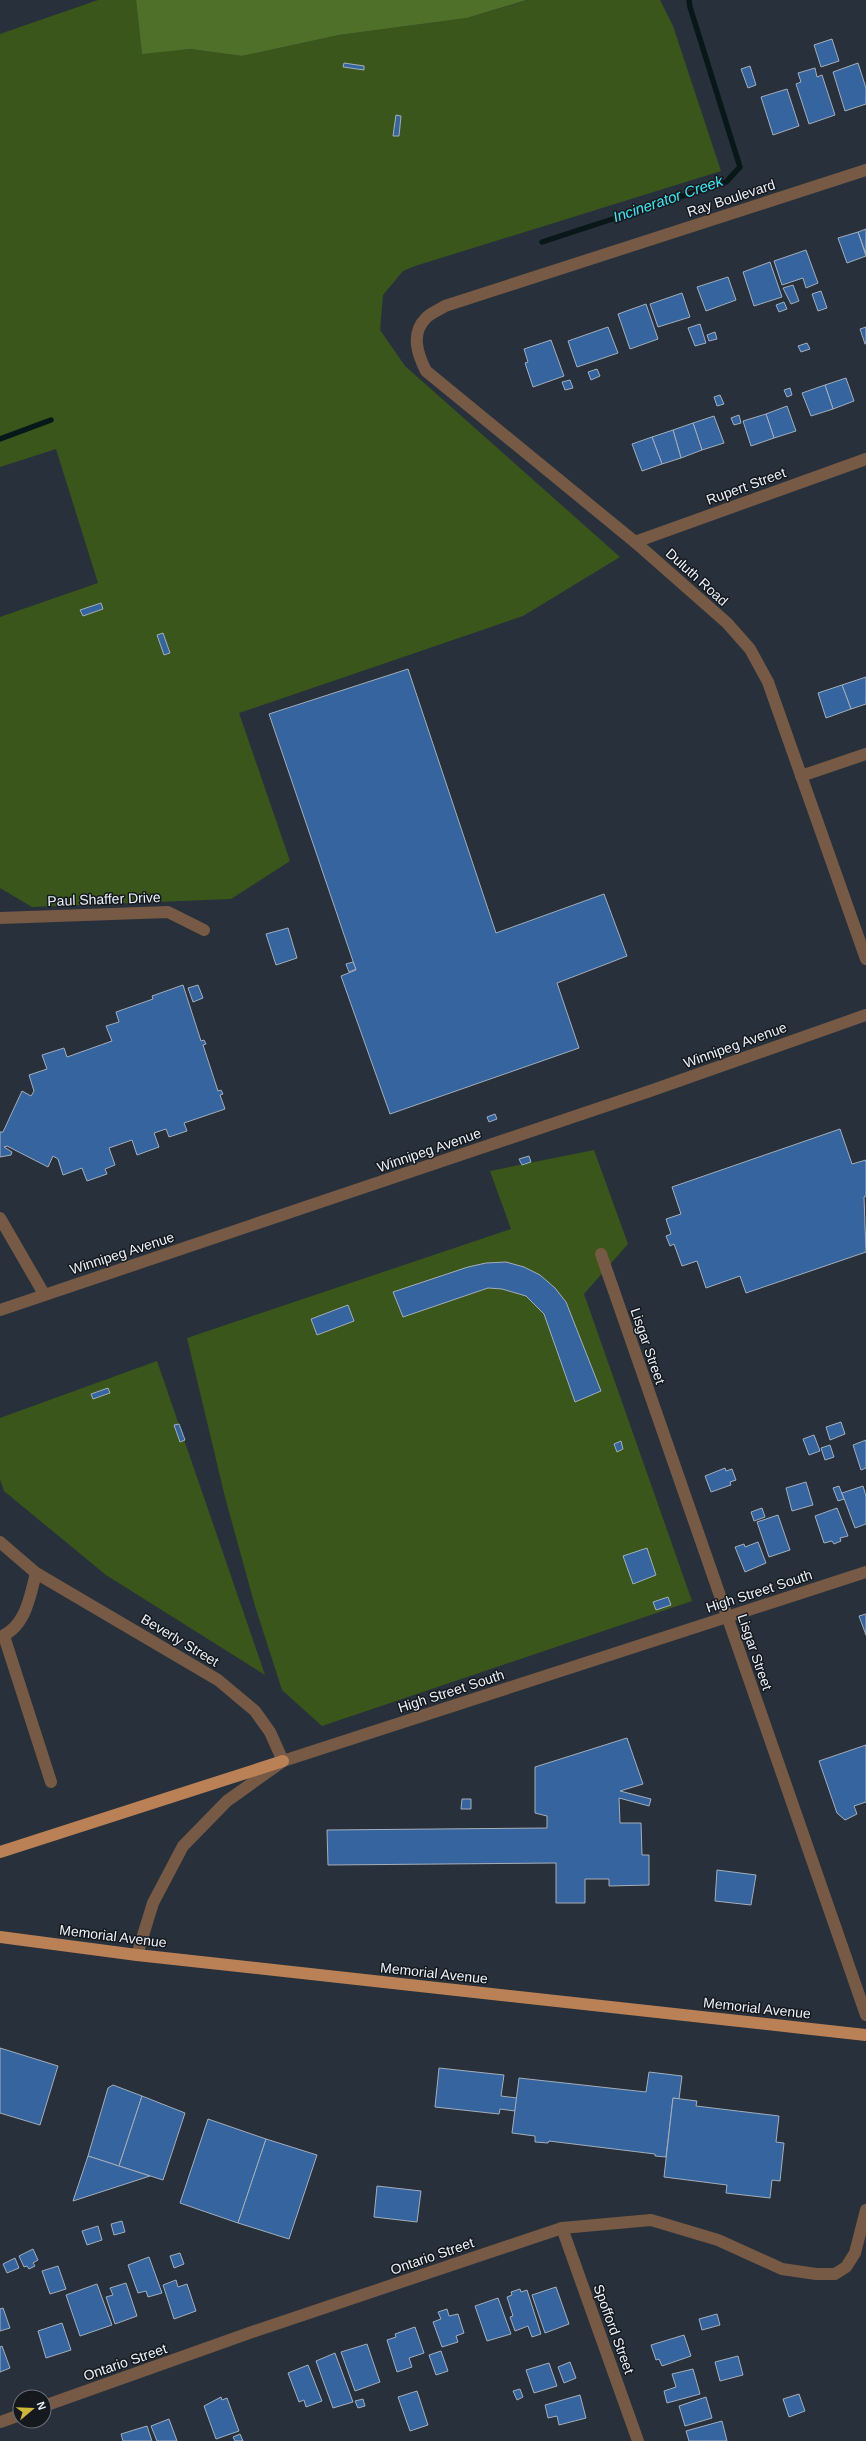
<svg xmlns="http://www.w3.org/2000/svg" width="866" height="2441" viewBox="0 0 866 2441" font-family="Arial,sans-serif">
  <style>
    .green { fill: #3a561b }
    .forest { fill: #4e7028 }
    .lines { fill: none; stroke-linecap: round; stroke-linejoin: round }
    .stream { stroke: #081819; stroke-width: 5.5 }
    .building { fill: #36649f; stroke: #a3aebb }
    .minor { stroke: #765a45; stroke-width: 12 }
    .major { stroke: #ba8156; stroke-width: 12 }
    .labels { text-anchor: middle; stroke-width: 3; stroke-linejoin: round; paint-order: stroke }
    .street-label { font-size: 14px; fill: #ebf1f8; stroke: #15181d }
    .water-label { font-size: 15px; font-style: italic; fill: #37ecf6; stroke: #15181d }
  </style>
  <rect width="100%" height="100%" fill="#28313b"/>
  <!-- green -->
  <g class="green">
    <path d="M98 0H136L142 53 190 49 242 56 339 35 467 18 528 0H660L673 26 721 171 415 266 403 271 383 295 380 330 405 366 620 557 523 616 239 713 290 861 231 899 32 907 0 888V617L98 583 56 449 0 467V34Z"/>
    <path d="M594 1150 628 1244 584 1294 692 1601 322 1726 282 1690 255 1606 225 1497 187 1338 511 1229 490 1171Z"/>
    <path d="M157 1361 265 1675 106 1575 4 1491 0 1479V1418Z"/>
  </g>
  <!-- forest -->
  <path class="forest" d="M136 0H527L467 18 339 35 242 56 190 49 142 54Z"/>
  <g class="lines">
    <!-- stream -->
    <g class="stream">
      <path d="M542 242 726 182 740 167 690 7 689 0"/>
      <path d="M0 439 51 420"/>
    </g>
  </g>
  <!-- building -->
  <g class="building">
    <path d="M832 39 839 61 821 67 814 45Z"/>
    <path d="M344 63 364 66V70L343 67Z"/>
    <path d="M858 63 866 88V104L845 111 833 72Z"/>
    <path d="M750 66 756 85 748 88 741 69Z"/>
    <path d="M815 68 817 77 822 75 835 115 809 124 796 84 801 82 798 73Z"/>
    <path d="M787 89 799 126 773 135 761 97Z"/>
    <path d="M396 115 401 116 399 136H393Z"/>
    <path d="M866 229V254L858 232Z"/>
    <path d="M858 232 866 256 847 263 838 238Z"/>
    <path d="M806 250 818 283 806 288 803 278 782 285 774 261Z"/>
    <path d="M770 262 782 297 754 306 743 272Z"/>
    <path d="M728 277 736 300 706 311 697 287Z"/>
    <path d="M793 285 799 301 791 304 783 288Z"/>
    <path d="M821 291 827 308 818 311 812 294Z"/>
    <path d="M682 293 690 317 658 327 650 304Z"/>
    <path d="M784 302 787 309 779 312 776 305Z"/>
    <path d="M646 304 658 339 630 349 618 314Z"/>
    <path d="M700 324 706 343 695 346 688 328Z"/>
    <path d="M608 327 618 353 577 367 568 341Z"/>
    <path d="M866 327V344H865L860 329Z"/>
    <path d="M715 332 717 339 709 341 707 335Z"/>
    <path d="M551 340 564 376 533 387 525 363 528 362 524 349Z"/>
    <path d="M807 343 810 349 801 352 798 346Z"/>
    <path d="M597 369 600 376 591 380 588 372Z"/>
    <path d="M846 378 854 401 833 409 825 385Z"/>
    <path d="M570 380 573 388 565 390 562 382Z"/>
    <path d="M825 385 833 409 811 416 802 393Z"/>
    <path d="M790 388 792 395 787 397 784 390Z"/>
    <path d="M720 395 724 404 717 406 714 397Z"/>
    <path d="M787 406 796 431 774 438 766 414Z"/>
    <path d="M766 414 774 438 751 446 743 421Z"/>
    <path d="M739 415 741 423 734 425 731 418Z"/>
    <path d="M714 416 724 443 702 450 693 423Z"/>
    <path d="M693 423 702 450 681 458 673 430Z"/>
    <path d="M673 430 681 458 662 464 652 437Z"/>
    <path d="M652 437 662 464 642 471 632 444Z"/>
    <path d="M101 603 103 609 83 616 80 610Z"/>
    <path d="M163 633 170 653 164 655 157 635Z"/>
    <path d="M408 669 496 933 604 894 627 956 557 983 579 1048 390 1114 341 976 356 970 269 714Z"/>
    <path d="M866 677V704L851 709 842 685Z"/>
    <path d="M842 685 851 709 826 718 818 693Z"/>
    <path d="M288 928 297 958 276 965 266 934Z"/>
    <path d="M353 962 356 969 349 972 346 964Z"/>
    <path d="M183 985 201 1041 204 1040 206 1044 203 1045 218 1091 221 1090 223 1094 220 1095 225 1109 184 1123 187 1131 169 1137 166 1129 154 1133 159 1147 137 1155 132 1140 109 1148 115 1165 105 1169 107 1174 87 1181 82 1168 63 1175 58 1159 53 1156 48 1167 7 1146 4 1147 12 1152 11 1155 0 1157V1132H3L22 1091 31 1096 34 1091 29 1075 47 1069 42 1055 64 1048 67 1057 112 1041 106 1026 119 1022 116 1012 153 999 152 996Z"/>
    <path d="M198 985 203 998 193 1002 188 988Z"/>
    <path d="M495 1114 497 1119 489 1122 487 1117Z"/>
    <path d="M840 1129 852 1164 866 1160V1196L864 1197 866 1252 746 1293 740 1276 706 1288 697 1261 682 1266 674 1244 670 1246 666 1236 671 1234 666 1219 681 1214 672 1187Z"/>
    <path d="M529 1156 531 1162 522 1165 519 1159Z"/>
    <path d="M506 1262 524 1267 540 1275 555 1288 566 1302 601 1391 575 1402 544 1314 526 1296 502 1289 488 1288 403 1317 393 1292 468 1267 486 1263Z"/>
    <path d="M348 1305 354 1321 317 1335 311 1319Z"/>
    <path d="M108 1388 110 1393 93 1399 91 1394Z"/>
    <path d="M841 1422 845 1434 830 1440 826 1427Z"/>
    <path d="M179 1424 185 1440 180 1442 174 1425Z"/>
    <path d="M814 1435 820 1451 809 1455 803 1439Z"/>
    <path d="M866 1440V1468L861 1470 853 1445Z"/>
    <path d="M621 1441 623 1449 617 1452 614 1444Z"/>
    <path d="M830 1445 834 1457 825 1460 821 1448Z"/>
    <path d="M725 1468 726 1471 732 1469 736 1480 730 1482 731 1485 711 1492 705 1476Z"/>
    <path d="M806 1482 813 1505 792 1511 786 1488Z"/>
    <path d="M839 1486 844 1499 838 1501 833 1488Z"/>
    <path d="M863 1486 866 1496V1524L855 1528 842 1493Z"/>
    <path d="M762 1508 765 1517 754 1521 751 1512Z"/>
    <path d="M837 1508 848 1536 840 1538 841 1541 834 1544 832 1541 824 1543 815 1516Z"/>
    <path d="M778 1515 790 1550 769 1557 757 1522Z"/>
    <path d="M758 1542 766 1563 745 1572 735 1547 744 1544 745 1547Z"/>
    <path d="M647 1548 656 1575 633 1584 623 1556Z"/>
    <path d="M668 1597 671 1605 656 1610 653 1602Z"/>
    <path d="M866 1614V1635L859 1616Z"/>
    <path d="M627 1738 643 1784 620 1791 651 1799 649 1806 619 1798 620 1823H641L642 1855H649V1885L609 1886V1879H585V1903H556V1863L328 1865 327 1830 547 1828V1816L535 1813V1767Z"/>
    <path d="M866 1745V1802L854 1806 857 1814 845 1820 837 1813 819 1761Z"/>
    <path d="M462 1799H471V1809H461Z"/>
    <path d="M717 1870 756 1875 751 1905 715 1901Z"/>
    <path d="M0 2048 58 2066 40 2125 0 2113Z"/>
    <path d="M439 2068 504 2075 501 2096 517 2098 515 2111 500 2109 499 2114 435 2107Z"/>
    <path d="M649 2072 682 2076 679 2099 673 2098 666 2157 655 2156V2154L549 2141 548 2143 535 2142V2136L512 2133 519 2078 646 2092Z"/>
    <path d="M113 2085 142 2096 119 2166 88 2156 108 2088Z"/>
    <path d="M142 2096 185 2113 163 2180 119 2166Z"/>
    <path d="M673 2098 697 2101 696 2106 779 2116 776 2142 784 2143 780 2181 772 2180 770 2198 726 2193 727 2185 664 2177Z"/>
    <path d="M208 2119 266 2139 238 2223 180 2203Z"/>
    <path d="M266 2139 317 2155 289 2239 238 2223Z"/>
    <path d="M88 2156 150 2176 73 2201Z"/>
    <path d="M377 2186 421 2191 417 2222 374 2217Z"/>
    <path d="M122 2221 125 2232 114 2235 111 2224Z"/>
    <path d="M98 2226 102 2240 87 2245 82 2231Z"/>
    <path d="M33 2249 38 2260 33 2263 35 2266 29 2269 27 2266 24 2267 19 2256Z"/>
    <path d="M180 2253 184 2264 174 2268 170 2256Z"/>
    <path d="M149 2257 162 2293 148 2297 146 2291 138 2293 128 2265Z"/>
    <path d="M15 2258 19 2268 7 2273 3 2264Z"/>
    <path d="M58 2266 66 2289 50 2294 42 2271Z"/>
    <path d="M176 2280 178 2287 187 2284 196 2311 174 2319 163 2285Z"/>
    <path d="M126 2283 137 2316 115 2324 106 2297 113 2295 110 2288Z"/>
    <path d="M97 2284 112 2325 80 2336 66 2295Z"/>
    <path d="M556 2287 569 2324 545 2333 532 2295Z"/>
    <path d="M520 2289 521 2292 527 2290 541 2334 532 2337 528 2326 515 2331 510 2317 513 2316 507 2297 512 2295 511 2292Z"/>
    <path d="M498 2298 511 2334 487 2341 475 2306Z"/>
    <path d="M3 2308 10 2328 0 2331V2309Z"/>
    <path d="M447 2309 449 2316 458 2314 464 2333 456 2336 458 2342 442 2347 433 2322 441 2319 438 2312Z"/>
    <path d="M717 2314 720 2325 702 2330 699 2319Z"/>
    <path d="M62 2323 71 2350 46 2358 38 2331Z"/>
    <path d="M415 2327 424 2353 409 2358 412 2367 397 2372 387 2340 396 2337 395 2334Z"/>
    <path d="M684 2335 691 2356 662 2366 659 2359 656 2360 651 2345Z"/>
    <path d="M367 2344 380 2382 355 2391 341 2352Z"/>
    <path d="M2 2346 10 2368 0 2372V2347Z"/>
    <path d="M441 2351 448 2371 436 2375 429 2355Z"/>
    <path d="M335 2353 353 2402 333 2408 316 2361Z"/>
    <path d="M738 2356 743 2375 720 2381 715 2362Z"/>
    <path d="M570 2362 576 2378 564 2383 558 2367Z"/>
    <path d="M549 2363 557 2386 534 2393 526 2370Z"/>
    <path d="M308 2365 322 2401 306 2407 304 2400 299 2402 288 2373Z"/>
    <path d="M693 2369 700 2394 667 2403 664 2391 676 2387 672 2374Z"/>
    <path d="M520 2389 523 2397 517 2400 513 2391Z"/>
    <path d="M417 2391 428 2425 410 2431 398 2397Z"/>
    <path d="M799 2394 805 2411 789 2417 783 2399Z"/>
    <path d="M580 2395 586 2418 559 2425 557 2416 548 2418 545 2405Z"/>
    <path d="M221 2397 222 2400 227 2398 239 2431 216 2439 204 2406Z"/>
    <path d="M706 2397 712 2418 685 2426 679 2406Z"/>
    <path d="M363 2399 365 2406 358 2408 355 2401Z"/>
    <path d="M169 2419 177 2441H157L151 2426Z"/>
    <path d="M722 2421 727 2441H689L686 2431Z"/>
    <path d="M147 2426 152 2441H123L121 2434Z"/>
    <path d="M240 2434 243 2441H235L233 2437Z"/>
  </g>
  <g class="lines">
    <!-- minor -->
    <g class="minor">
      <path d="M866 170 445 306C439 310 430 313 426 318 410 334 418 355 426 371L635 542 727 623 750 649 768 682 866 959"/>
      <path d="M635 542 866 459"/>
      <path d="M801 776 866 754"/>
      <path d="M0 918 168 912 204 930"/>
      <path d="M0 1218 44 1294"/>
      <path d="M601 1254 866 2015"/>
      <path d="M0 1310 650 1091 866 1015"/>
      <path d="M0 1542 36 1573 218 1680 255 1711 270 1732 283 1761"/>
      <path d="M4 1636 51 1782"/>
      <path d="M0 1637C26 1627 30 1596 36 1573"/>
      <path d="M137 1955 153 1903 183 1846 227 1801 283 1761 866 1572"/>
      <path d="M562 2228 638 2441"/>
      <path d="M44 2406 255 2331 562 2228 651 2220 718 2240 782 2269 816 2274H835L846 2267 855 2253 866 2210"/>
      <path d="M0 2422 20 2415"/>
    </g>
    <!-- major -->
    <g class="major">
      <path d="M0 1852 283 1761"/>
      <path d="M0 1937 137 1955 866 2035"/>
    </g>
  </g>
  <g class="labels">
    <!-- street labels -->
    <g class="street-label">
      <text transform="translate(731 198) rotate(-18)" y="5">Ray Boulevard</text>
      <text transform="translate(746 486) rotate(-20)" y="5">Rupert Street</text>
      <text transform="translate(697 577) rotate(42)" y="5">Duluth Road</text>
      <text transform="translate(104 899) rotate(-2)" y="5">Paul Shaffer Drive</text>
      <text transform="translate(735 1045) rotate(-20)" y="5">Winnipeg Avenue</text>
      <text transform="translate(429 1150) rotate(-19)" y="5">Winnipeg Avenue</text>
      <text transform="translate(122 1253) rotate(-18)" y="5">Winnipeg Avenue</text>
      <text transform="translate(648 1346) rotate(71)" y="5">Lisgar Street</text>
      <text transform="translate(759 1591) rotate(-18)" y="5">High Street South</text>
      <text transform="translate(180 1640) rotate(31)" y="5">Beverly Street</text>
      <text transform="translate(755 1652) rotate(71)" y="5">Lisgar Street</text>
      <text transform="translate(451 1691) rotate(-18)" y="5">High Street South</text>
      <text transform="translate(113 1936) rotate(7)" y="5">Memorial Avenue</text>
      <text transform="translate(434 1973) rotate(6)" y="5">Memorial Avenue</text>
      <text transform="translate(757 2008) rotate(6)" y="5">Memorial Avenue</text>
      <text transform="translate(432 2256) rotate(-19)" y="5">Ontario Street</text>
      <text transform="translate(614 2329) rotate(70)" y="5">Spofford Street</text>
      <text transform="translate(125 2362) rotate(-19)" y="5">Ontario Street</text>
    </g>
    <!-- water labels -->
    <g class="water-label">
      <text transform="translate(668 199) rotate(-19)" y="5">Incinerator Creek</text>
    </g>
  </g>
  <!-- north arrow -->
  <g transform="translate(32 2409) rotate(71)"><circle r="19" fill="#15181d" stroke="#6b6f75"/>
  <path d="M0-3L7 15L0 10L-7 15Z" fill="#ceb837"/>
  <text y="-6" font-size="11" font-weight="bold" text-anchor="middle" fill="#ebf1f8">N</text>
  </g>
</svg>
